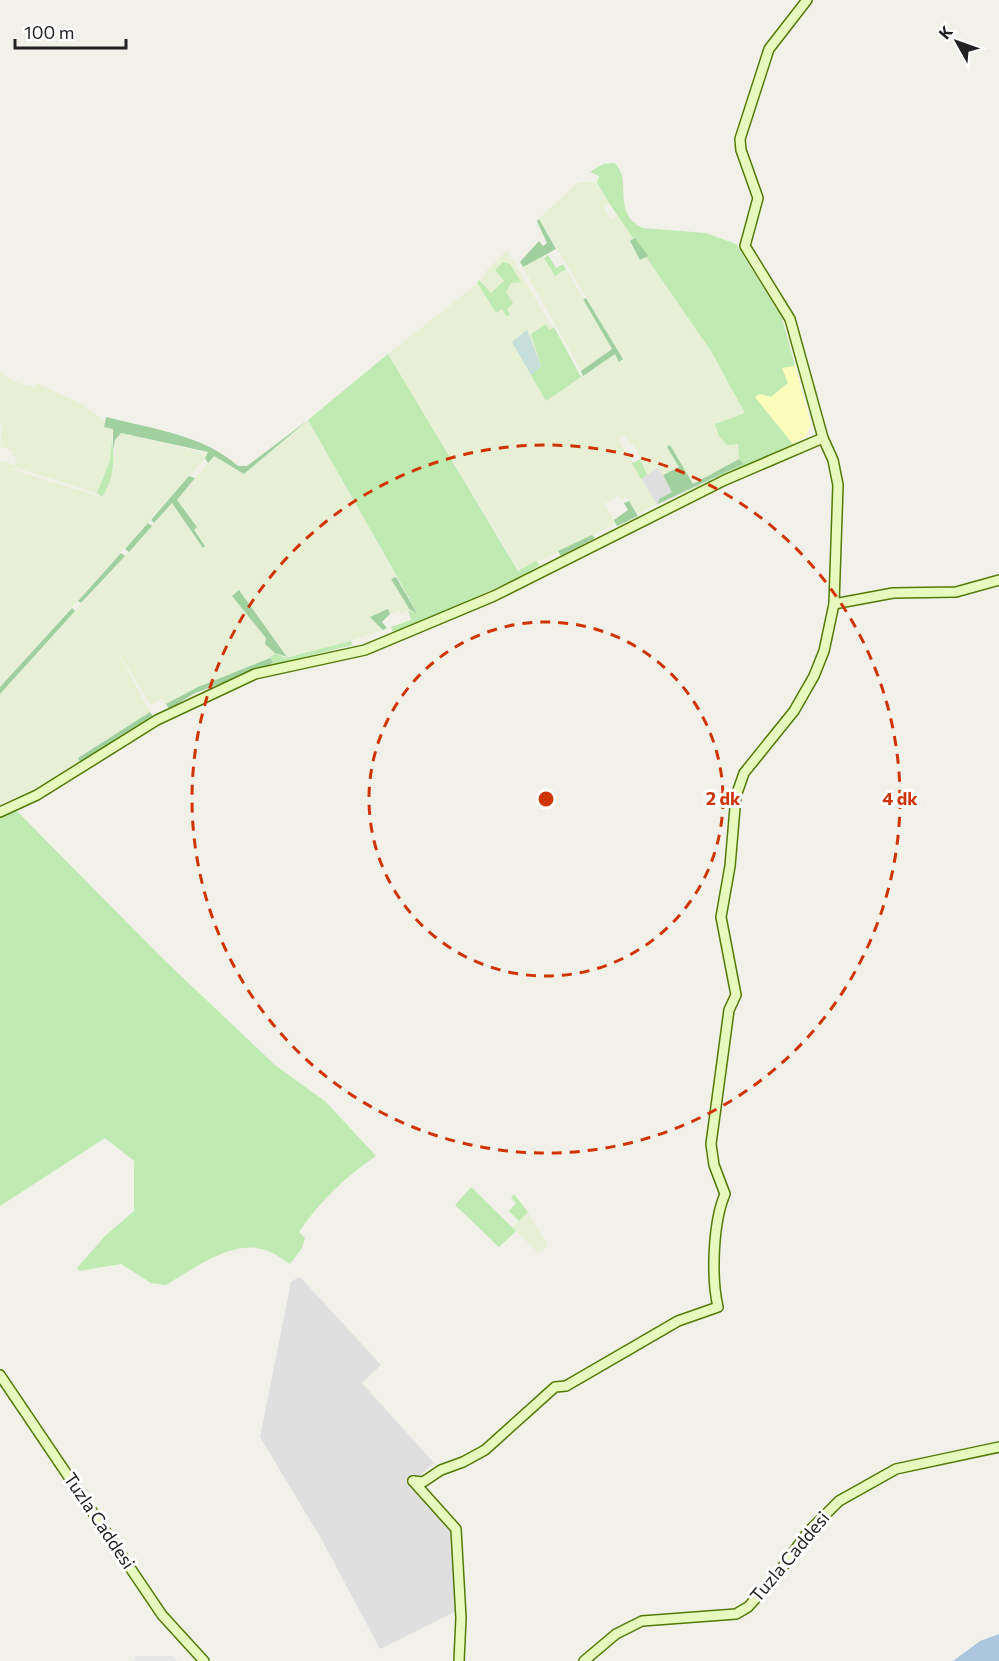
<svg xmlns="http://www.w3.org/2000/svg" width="999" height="1661" viewBox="0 0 999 1661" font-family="Commissioner,sans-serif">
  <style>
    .residential { fill: #e0dfdf }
    .farmland { fill: #e7efd5 }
    .grass { fill: #bfeab1 }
    .forest { fill: #a1d09f }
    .wetland { fill: #c6dfda }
    .sand { fill: #fbfebb }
    .parking { fill: #e6e6e6 }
    .water { fill: #abc6de }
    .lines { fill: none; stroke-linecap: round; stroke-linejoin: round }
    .secondary-casing { stroke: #527a07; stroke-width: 12 }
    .secondary { stroke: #e8f9c0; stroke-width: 9 }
    .ring { fill: none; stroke: #cf3504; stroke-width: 3; stroke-dasharray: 10 8 }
    .labels { text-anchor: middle; stroke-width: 6; stroke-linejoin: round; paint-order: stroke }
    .street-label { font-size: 18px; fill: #222; stroke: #fff }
    .centre { fill: #cf3504; stroke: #fff; stroke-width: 3 }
    .ring-label { font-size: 18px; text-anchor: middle; font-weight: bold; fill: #cf3504; stroke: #fff; stroke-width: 6; stroke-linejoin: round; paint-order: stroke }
  </style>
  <rect width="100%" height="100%" fill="#f2f1e9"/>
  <!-- residential -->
  <g class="residential">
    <path d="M658 467 675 496 657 505 641 479Z"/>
    <path d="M297 1278H301L381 1365 362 1383 434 1463 419 1476 413 1486 453 1529 456 1611 380 1649 322 1540 260 1437 291 1282Z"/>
  </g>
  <!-- farmland -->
  <g class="farmland">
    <path d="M582 182H597L609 203 604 207 610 220 619 214 635 238 630 242 640 260 648 256 711 351 746 413 715 424 738 444 739 459 692 485 670 446 667 448 679 467 663 475 658 467 647 475 636 449 624 434 618 439 657 505 638 514 626 497 622 499 619 495 604 504 616 524 519 571 388 354 477 284 485 275 484 273 507 250 581 377 615 354 623 359 539 219 576 184Z"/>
    <path d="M542 255 555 276 566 269 612 349 581 371 523 267Z"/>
    <path d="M0 372 15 382 34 387 36 383 82 404 105 422 104 427 113 429 110 461 97 493 14 467 13 470 101 497 108 488 114 466 115 440 120 433 209 454 0 687V461L14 465 17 457 12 455 13 451 0 446 2 425 0 424Z"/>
    <path d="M308 420 396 577 392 579 410 610 401 614 399 610 390 614 388 609 371 618 383 630 348 642 287 657 239 591 233 596 266 638V644L275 653 266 662 198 687 166 704 162 698 151 705 112 642 150 712 78 757 81 763 48 784 0 804V694L172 503 204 546 194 530 197 526 177 500 214 456 244 474Z"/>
    <path d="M528 1212 548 1246 538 1253 512 1227Z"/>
  </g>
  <!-- grass -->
  <g class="grass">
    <path d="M614 163C634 179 610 213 643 228L706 233 736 244 782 318 795 366 782 368 788 383 771 397 760 394 755 397 793 444 676 497 742 464 739 459 738 444 727 445 719 436 715 424 745 413 711 351 609 203 597 182 599 176 590 172 603 164Z"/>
    <path d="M548 255 556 268 563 264 566 269 555 276 544 258Z"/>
    <path d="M503 262 510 264 521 282 511 283 506 292 513 303 507 309 510 315 506 316 502 309 496 313 477 282 479 280 491 293 504 281 495 270Z"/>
    <path d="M546 324 549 330 554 327 581 377 546 401 531 375 541 366 531 334Z"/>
    <path d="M388 354 518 571 536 561 540 565 518 578 394 634 391 627 411 620 408 611 417 612 308 420Z"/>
    <path d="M112 440C115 461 114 479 102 497L97 493 110 461Z"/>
    <path d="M626 453 633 463 640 459 647 475 641 479Z"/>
    <path d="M351 641 352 645 269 666 273 662 270 658 275 653 285 658Z"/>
    <path d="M16 810 161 957 275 1065 326 1102 376 1156C345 1177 320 1201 299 1232L305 1238 302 1248 290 1264C280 1257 269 1249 256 1248 227 1244 191 1270 166 1285L151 1283 121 1264 79 1271 77 1268 105 1236 134 1211V1161L105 1138 0 1206V816Z"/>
    <path d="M471 1187 516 1231 499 1247 455 1205Z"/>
    <path d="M514 1194 528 1212 519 1221 509 1211 516 1203 511 1198Z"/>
  </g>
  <!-- forest -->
  <g class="forest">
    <path d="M539 219 556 249 523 267 520 262 539 241 543 246 547 243 537 221Z"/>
    <path d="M635 238 648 256 640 260 630 241Z"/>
    <path d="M586 298 623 359 619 362 615 354 583 376 581 371 612 349 583 299Z"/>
    <path d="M106 417C149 428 204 435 238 466H247L308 420 244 474 214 456 208 463 205 458 208 452 121 433 115 440 113 450V429L104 427Z"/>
    <path d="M670 445 693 484 739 459 743 464 658 504 659 499 672 492 663 475 679 467 667 447Z"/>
    <path d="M189 476 195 478 177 500 197 527 194 530 205 546 203 548 172 503 154 523 151 520Z"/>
    <path d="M629 501 638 516 617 526 614 520 628 510 624 503Z"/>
    <path d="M148 523 152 526 129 552 125 549Z"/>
    <path d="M592 535 595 538 561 556 558 551Z"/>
    <path d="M121 553 125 556 81 603 78 601Z"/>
    <path d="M396 577 417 613 410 610 391 579Z"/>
    <path d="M239 590 287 657 275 653 265 644 266 638 232 596Z"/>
    <path d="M72 608 75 611 0 694V687Z"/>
    <path d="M388 609 390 614 382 622 387 628 383 630 370 617Z"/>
    <path d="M270 658 273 662 269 666 195 693 169 709 166 704 198 687Z"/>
    <path d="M150 712 154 718 81 763 78 758Z"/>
  </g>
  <!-- wetland -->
  <path class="wetland" d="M527 330 541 366 531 375 512 342Z"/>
  <!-- sand -->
  <path class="sand" d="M795 366 811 425 805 437 793 444 755 397 760 394 771 397 788 383 782 368Z"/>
  <!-- parking -->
  <path class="parking" d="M135 1656H173L179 1661H130L135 1659Z"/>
  <!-- water -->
  <path class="water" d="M999 1634V1661H953L980 1641Z"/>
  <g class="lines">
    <defs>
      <g id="secondary">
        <path d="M807 0 769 49 740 139 741 150 758 198 745 246 790 319 823 438 833 460 838 485 834 604 893 593 956 592 999 580"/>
        <path d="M0 812 37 795 157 720 255 674 365 650 494 596 725 480 823 438"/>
        <path d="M0 1375 162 1615 204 1661"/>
        <path d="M413 1481 423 1482 441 1470 463 1462 485 1450 555 1387 566 1386 678 1321 718 1307C711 1277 713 1222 725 1194L714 1165 711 1144 729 1010 736 995 721 917 730 866 736 796 744 773 794 711 814 676 824 651 834 604"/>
        <path d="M413 1481 456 1529 461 1618 459 1661"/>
        <path d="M584 1661 616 1634 642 1621 736 1614 748 1607 777 1575 807 1533 839 1501 896 1469 999 1447"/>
      </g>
    </defs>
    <!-- secondary casing -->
    <use href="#secondary" class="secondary-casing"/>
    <!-- secondary -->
    <use href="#secondary" class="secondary"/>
  </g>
  <!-- distance rings -->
  <g class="ring">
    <circle cx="546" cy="799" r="177"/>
    <circle cx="546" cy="799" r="354"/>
  </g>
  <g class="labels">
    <!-- street labels -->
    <g class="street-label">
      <text transform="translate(99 1521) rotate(56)" y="6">Tuzla Caddesi</text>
      <text transform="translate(790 1557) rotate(-50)" y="6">Tuzla Caddesi</text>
    </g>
  </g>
  <circle cx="546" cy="799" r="9" class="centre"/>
  <g class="ring-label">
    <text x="723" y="805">2 dk</text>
    <text x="900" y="805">4 dk</text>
  </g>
  <!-- north arrow -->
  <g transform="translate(957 42) rotate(310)" stroke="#ffffff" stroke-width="4.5" paint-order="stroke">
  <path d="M0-4.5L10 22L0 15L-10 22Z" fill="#222222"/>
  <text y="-9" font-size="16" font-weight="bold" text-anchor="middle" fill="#222222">K</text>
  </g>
  <!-- scale -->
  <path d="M15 39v9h111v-9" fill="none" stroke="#222222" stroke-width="3"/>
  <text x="24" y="39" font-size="18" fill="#222222" stroke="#ffffff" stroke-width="4.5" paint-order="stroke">100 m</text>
</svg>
